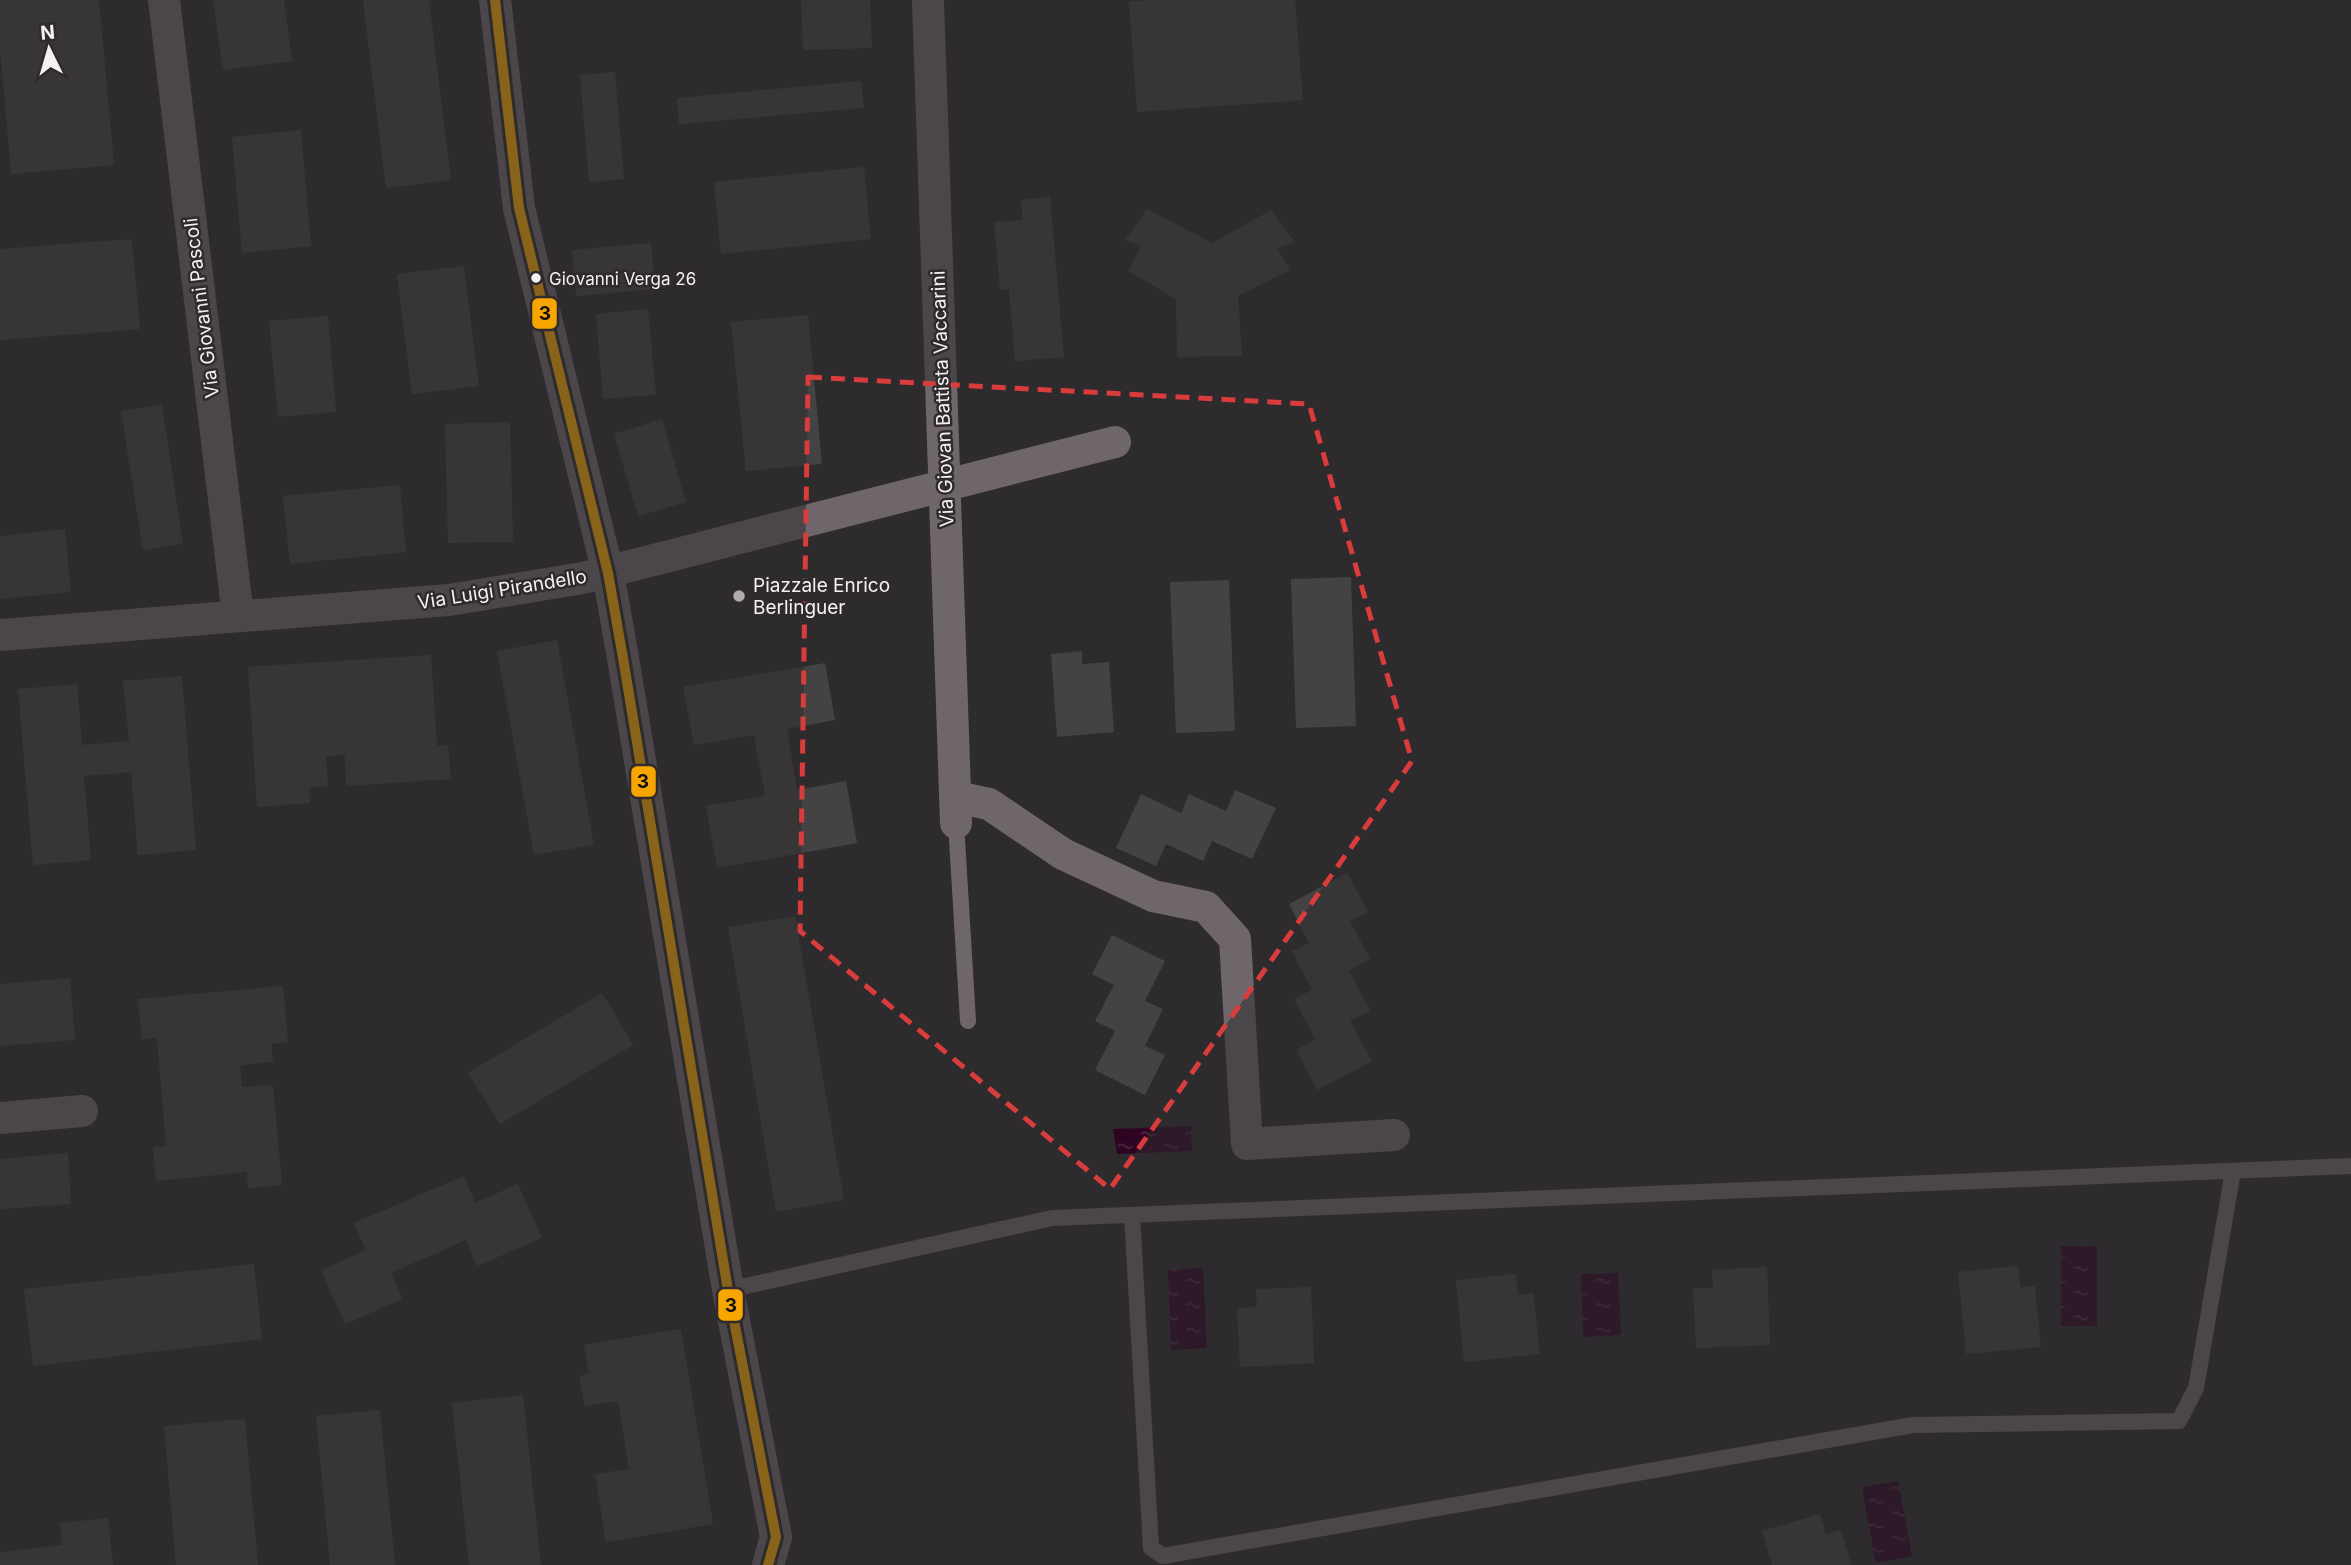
<svg xmlns="http://www.w3.org/2000/svg" width="2351" height="1565" viewBox="0 0 2351 1565" font-family="Inter,sans-serif">
  <style>
    .water { fill: url(#water-ripples) }
    .building { fill: #454244 }
    .lines { fill: none; stroke-linecap: round; stroke-linejoin: round }
    .service { stroke: #6f666c; stroke-width: 16 }
    .minor { stroke: #6f666c; stroke-width: 32 }
    .bus-1-casing { stroke: #2f2a2d; stroke-width: 16 }
    .bus-1 { stroke: #f7a600; stroke-width: 10 }
    .marked { fill: none; stroke: #d93c3c; stroke-width: 5; stroke-dasharray: 14 9; stroke-linejoin: round }
    .bus-dot { fill: #f5f1f3; stroke: #2f2a2d; stroke-width: 2.5 }
    .poi-dot { fill: #afacae; stroke: #2f2a2d; stroke-width: 2.5 }
    .labels { text-anchor: middle; stroke-width: 5; stroke-linejoin: round; paint-order: stroke }
    .bus-label { font-size: 17px; fill: #f5f1f3; stroke: #2f2a2d; text-anchor: start }
    .street-label { font-size: 19px; fill: #f5f1f3; stroke: #2f2a2d }
    .poi-label { font-size: 19px; fill: #f5f1f3; stroke: #2f2a2d; text-anchor: start }
    .line-badge { stroke: #2f2a2d; stroke-width: 2.5 }
    .pale-badge-label { font-size: 19px; text-anchor: middle; font-weight: bold; fill: #111 }
  </style>
  <defs>
    <pattern id="water-ripples" width="26" height="14" patternUnits="userSpaceOnUse" patternTransform="scale(1.75)"><rect width="26" height="14" fill="#2f0423"/><path d="M2 4q2-2 4 0t4 0M15 11q2-2 4 0t4 0" fill="none" stroke="#4e2943"/></pattern>
  </defs>
  <rect width="100%" height="100%" fill="#2e2b2d"/>
  <!-- water -->
  <g class="water">
    <path d="M1191 1126 1192 1151 1117 1154 1113 1129Z"/>
    <rect x="2061" y="1246" width="36" height="80"/>
    <path d="M1203 1268 1207 1348 1171 1350 1168 1270Z"/>
    <path d="M1618 1273 1621 1335 1583 1337 1581 1274Z"/>
    <path d="M1898 1481 1912 1556 1876 1563 1862 1487Z"/>
  </g>
  <!-- building -->
  <g class="building">
    <path d="M0 0H99L114 165 11 174 0 48Z"/>
    <path d="M213 0H284L292 61 223 70Z"/>
    <path d="M363 0H429L451 180 386 188Z"/>
    <path d="M801 0H870L872 48 803 50Z"/>
    <path d="M1148 0H1295L1303 100 1137 112 1129 2Z"/>
    <path d="M615 72 624 179 589 182 580 75Z"/>
    <path d="M861 81 864 108 679 124 677 98Z"/>
    <path d="M301 130 311 246 242 253 232 137Z"/>
    <path d="M864 167 871 239 721 254 714 182Z"/>
    <path d="M1050 197 1064 357 1015 361 1009 289 1000 290 994 222 1023 220 1021 200Z"/>
    <path d="M1147 209 1212 243 1271 210 1295 242 1277 248 1290 270 1238 296 1242 356 1177 357 1176 299 1128 271 1141 246 1125 240Z"/>
    <path d="M132 239 140 329 0 340V249Z"/>
    <path d="M651 243 655 289 576 296 572 250Z"/>
    <path d="M464 266 479 386 412 394 397 274Z"/>
    <path d="M648 309 656 395 603 399 596 314Z"/>
    <path d="M808 315 822 464 746 471 731 322Z"/>
    <path d="M328 316 336 412 278 417 269 321Z"/>
    <path d="M162 405 183 544 143 550 121 411Z"/>
    <path d="M662 419 686 502 638 516 614 434Z"/>
    <path d="M510 422 513 542 448 543 445 424Z"/>
    <path d="M400 485 406 552 290 564 283 496Z"/>
    <path d="M65 529 71 592 0 599V536Z"/>
    <path d="M1351 577 1356 726 1296 728 1291 579Z"/>
    <path d="M1229 580 1235 731 1176 733 1170 582Z"/>
    <path d="M557 640 594 845 534 855 497 651Z"/>
    <path d="M1082 651V664L1109 662 1114 732 1057 737 1051 654Z"/>
    <path d="M431 655 437 746 448 745 451 779 346 786 345 755 326 756 328 786 309 788 310 803 257 807 248 667Z"/>
    <path d="M825 663 835 720 787 729 797 790 846 781 857 843 717 868 706 806 765 796 754 735 694 745 683 687Z"/>
    <path d="M182 676 196 850 138 855 131 772 84 776 91 860 33 865 18 689 77 684 82 745 129 741 123 681Z"/>
    <path d="M1235 790 1276 808 1252 859 1212 841 1203 861 1166 844 1156 866 1116 848 1141 794 1181 813 1189 794 1226 811Z"/>
    <path d="M1347 873 1368 912 1350 921 1370 959 1349 971 1370 1010 1350 1021 1372 1061 1317 1090 1296 1050 1315 1039 1294 999 1312 990 1292 951 1309 943 1289 904Z"/>
    <path d="M795 916 844 1200 776 1212 728 927Z"/>
    <path d="M1112 935 1165 961 1145 1001 1163 1009 1145 1046 1165 1055 1145 1095 1095 1070 1115 1031 1095 1021 1114 985 1092 974Z"/>
    <path d="M70 978 75 1040 0 1046V984Z"/>
    <path d="M283 986 288 1042 271 1044 273 1062 240 1065 242 1087 273 1085 282 1185 248 1188 247 1172 156 1181 153 1147 166 1146 157 1038 142 1039 138 999Z"/>
    <path d="M602 993 633 1045 500 1124 468 1073Z"/>
    <path d="M68 1153 71 1204 0 1209V1159Z"/>
    <path d="M464 1176 475 1203 518 1184 542 1238 477 1266 466 1240 391 1273 402 1299 345 1324 321 1270 366 1250 354 1223Z"/>
    <path d="M254 1264 262 1339 33 1366 24 1289Z"/>
    <path d="M2018 1266 2020 1287 2035 1286 2041 1347 1966 1354 1958 1272Z"/>
    <path d="M1767 1267 1770 1345 1696 1348 1693 1288H1713L1712 1270Z"/>
    <path d="M1516 1274 1518 1295 1533 1293 1540 1354 1464 1362 1456 1280Z"/>
    <path d="M1311 1287 1314 1363 1240 1367 1237 1308 1257 1307 1256 1289Z"/>
    <path d="M681 1329 713 1524 606 1542 595 1474 629 1469 618 1401 585 1406 579 1376 589 1374 584 1345Z"/>
    <path d="M523 1395 541 1565H469L452 1403Z"/>
    <path d="M380 1410 395 1565H330L316 1416Z"/>
    <path d="M245 1419 258 1565H176L164 1426Z"/>
    <path d="M1820 1514 1826 1534 1841 1530 1851 1565H1772L1762 1531Z"/>
    <path d="M108 1518 113 1565H0V1552L62 1545 60 1523Z"/>
  </g>
  <g class="lines">
    <!-- service -->
    <g class="service">
      <path d="M956 823 968 1021"/>
      <path d="M1132 1215 1151 1548 1163 1556 1913 1425 2179 1421 2196 1388 2233 1171"/>
      <path d="M728 1290 1052 1218 2351 1166"/>
    </g>
    <!-- minor -->
    <g class="minor">
      <path d="M164 0 238 616"/>
      <path d="M495 0 519 208 608 573 623 658 728 1290 776 1537 768 1565"/>
      <path d="M928 0 956 823"/>
      <path d="M0 635 449 600 583 578 1115 442"/>
      <path d="M956 797 989 804 1063 854 1153 896 1206 907 1235 939 1247 1144 1394 1135"/>
      <path d="M0 1118 82 1111"/>
    </g>
    <defs>
      <path id="bus-1" d="M495 0 519 208 608 573 623 658 728 1290 776 1537 768 1565"/>
    </defs>
    <!-- bus-1 casing -->
    <use href="#bus-1" class="bus-1-casing"/>
    <!-- bus-1 -->
    <use href="#bus-1" class="bus-1"/>
  </g>
  <!-- marked area -->
  <path d="M0 0H2351V1565H0ZM808 377 1309 404 1412 761 1110 1189 800 931Z" fill="#2e2b2d" fill-opacity=".55" fill-rule="evenodd"/>
  <path class="marked" d="M808 377 1309 404 1412 761 1110 1189 800 931Z"/>
  <!-- markers -->
  <circle class="bus-dot" cx="536" cy="278" r="6"/>
  <circle class="poi-dot" cx="739" cy="596" r="7"/>
  <g class="labels">
    <!-- bus labels -->
    <g class="bus-label">
      <text x="549" y="285">Giovanni Verga 26</text>
    </g>
    <!-- street labels -->
    <g class="street-label">
      <text transform="translate(201 308) rotate(-97)" y="7">Via Giovanni Pascoli</text>
      <text transform="translate(942 399) rotate(-92)" y="7">Via Giovan Battista Vaccarini</text>
      <text transform="translate(502 589) rotate(-9)" y="7">Via Luigi Pirandello</text>
    </g>
    <!-- poi labels -->
    <g class="poi-label">
      <text x="753" y="592">Piazzale Enrico<tspan x="753" dy="22">Berlinguer</tspan></text>
    </g>
  </g>
  <g class="line-badge">
    <rect x="531" y="297" width="27" height="33" rx="7" fill="#f7a600"/>
    <rect x="630" y="765" width="27" height="33" rx="7" fill="#f7a600"/>
    <rect x="717" y="1288" width="27" height="34" rx="7" fill="#f7a600"/>
  </g>
  <g class="pale-badge-label">
    <text x="545" y="320">3</text>
    <text x="643" y="788">3</text>
    <text x="731" y="1312">3</text>
  </g>
  <!-- north arrow -->
  <g transform="translate(49 49) rotate(355)" stroke="#2f2a2d" stroke-width="5" paint-order="stroke">
  <path d="M0-5L12 26L0 18L-12 26Z" fill="#f5f1f3"/>
  <text y="-10" font-size="19" font-weight="bold" text-anchor="middle" fill="#f5f1f3">N</text>
  </g>
</svg>
